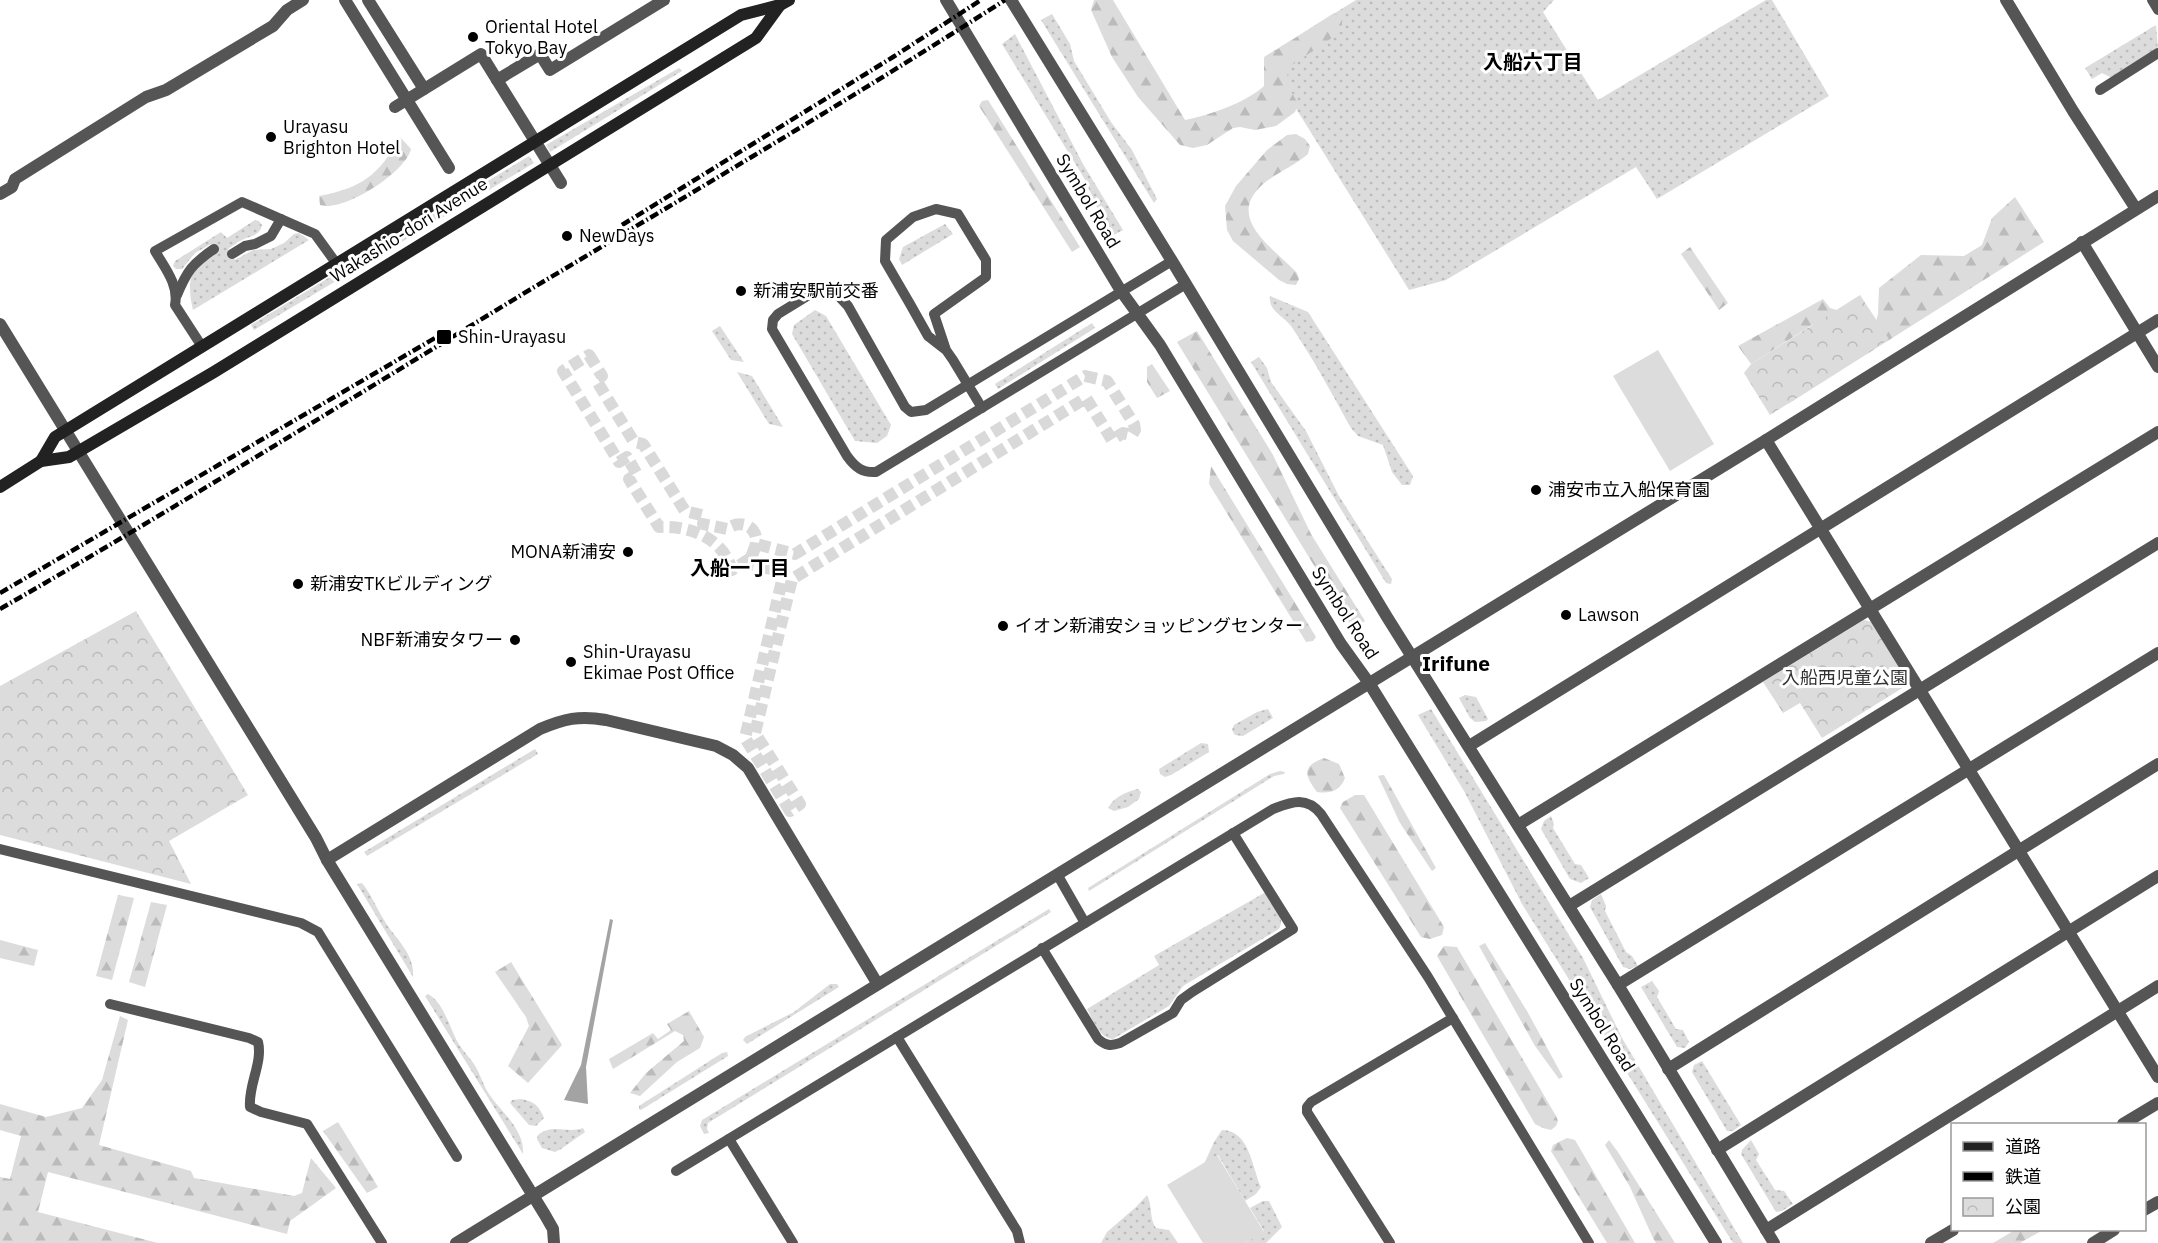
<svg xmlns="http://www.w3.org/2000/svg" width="2158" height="1243" viewBox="0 0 2158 1243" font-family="'IBM Plex Sans','Noto Sans JP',sans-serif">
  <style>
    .grass { fill: url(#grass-dots) }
    .forest { fill: url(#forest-firs) }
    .park { fill: url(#park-crowns) }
    .pitch { fill: #dcdcdc }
    .water { fill: #a3a3a3 }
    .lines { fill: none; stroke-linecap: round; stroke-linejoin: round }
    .pedestrian-tunnel { stroke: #d9d9d9; stroke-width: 12; stroke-dasharray: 12 6; stroke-linecap: butt }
    .service { stroke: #555; stroke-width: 10 }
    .pedestrian { stroke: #555; stroke-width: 12 }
    .minor { stroke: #555; stroke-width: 12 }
    .tertiary { stroke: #555; stroke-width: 12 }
    .secondary { stroke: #222; stroke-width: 12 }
    .rail { stroke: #000; stroke-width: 4.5; stroke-dasharray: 9 3 1.5 3; stroke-linecap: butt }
    .poi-dot { fill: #000; stroke: #fff; stroke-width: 2 }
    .labels { text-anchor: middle; stroke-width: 6; stroke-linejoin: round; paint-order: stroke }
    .poi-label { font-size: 18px; fill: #000; stroke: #fff; text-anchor: start }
    .street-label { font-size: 18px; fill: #000; stroke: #fff }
    .park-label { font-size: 18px; fill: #333; stroke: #fff }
    .neighbourhood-label { font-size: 20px; font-weight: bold; fill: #000; stroke: #fff }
    .quarter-label { font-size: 21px; font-weight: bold; fill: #000; stroke: #fff }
  </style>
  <defs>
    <pattern id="grass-dots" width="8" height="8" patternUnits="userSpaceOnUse" patternTransform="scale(1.5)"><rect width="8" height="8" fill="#dcdcdc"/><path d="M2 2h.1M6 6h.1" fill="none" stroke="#bbb" stroke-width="1.8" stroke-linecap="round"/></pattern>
    <pattern id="forest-firs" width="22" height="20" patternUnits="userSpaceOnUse" patternTransform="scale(1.5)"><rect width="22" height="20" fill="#dcdcdc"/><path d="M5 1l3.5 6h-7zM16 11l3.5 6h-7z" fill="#bbb"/></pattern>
    <pattern id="park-crowns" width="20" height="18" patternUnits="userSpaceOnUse" patternTransform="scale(1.5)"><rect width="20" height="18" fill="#dcdcdc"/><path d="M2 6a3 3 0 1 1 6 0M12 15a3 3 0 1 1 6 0" fill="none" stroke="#bbb"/></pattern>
  </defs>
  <rect width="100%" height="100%" fill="#fff"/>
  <!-- grass -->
  <g class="grass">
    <path d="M1356 0H1554L1543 12 1598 100 1766 0H1772L1829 96 1657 199 1636 167 1446 280 1409 290 1264 57Z"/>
    <path d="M1052 14 1070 44 1074 61 1111 122 1132 150 1157 199 1154 203 1041 20Z"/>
    <path d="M2156 25 2158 50 2112 78 2102 73 2092 79 2085 68Z"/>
    <path d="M1015 34 1083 164 1123 230 1110 237 1084 178 1002 44Z"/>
    <path d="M679 68 682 71 550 152 546 145Z"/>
    <path d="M529 156 534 163 254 330 251 325Z"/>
    <path d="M255 220 259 221 262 225C259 237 251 235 242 240 237 242 233 246 228 249L235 260 253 250 271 249 284 243 294 234 299 233 309 240 193 310C190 297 187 279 196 268 201 262 210 259 216 254L211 244 195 253 182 269H176L173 266 175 261 221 232 227 238Z"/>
    <path d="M945 224 953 234 902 265 899 259 903 247Z"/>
    <path d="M1270 296 1308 312 1413 476 1410 485H1402L1392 472 1383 445 1358 436 1351 428C1332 394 1313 358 1291 326 1284 316 1268 311 1270 296Z"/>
    <path d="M815 310 826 316 891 425 887 436 877 443 855 441 792 334 794 325Z"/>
    <path d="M1092 323 1095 328 998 389 995 384Z"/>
    <path d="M720 326 744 362 731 360 712 331Z"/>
    <path d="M1259 357 1267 368 1271 382 1306 431 1339 496 1392 579 1391 584 1386 583 1251 362Z"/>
    <path d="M737 372 752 376 783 427 769 424Z"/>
    <path d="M1465 695 1476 697 1488 719 1486 721 1475 722 1470 718 1459 698Z"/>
    <path d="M1268 709 1273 718 1243 736 1235 735 1232 730 1234 725 1257 712Z"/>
    <path d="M1431 709 1583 958 1622 1038 1743 1243H1733L1522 904 1464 791 1418 715Z"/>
    <path d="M1201 743 1208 744 1209 752 1171 775 1165 777 1160 774 1159 769Z"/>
    <path d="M535 749 538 754 367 856 364 852Z"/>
    <path d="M1280 771 1285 772 1284 774 1274 776 1089 891 1088 888 1270 774Z"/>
    <path d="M1138 789 1141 792 1139 799 1128 807 1114 811 1108 808C1113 798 1127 791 1138 789Z"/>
    <path d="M1551 816 1554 824 1553 828 1575 864 1581 865 1589 878 1581 883 1570 879 1541 829 1544 821Z"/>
    <path d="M362 883C371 894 376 907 384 920 395 939 415 953 413 977L357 884Z"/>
    <path d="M1264 893H1266C1274 904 1286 916 1279 929L1183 986 1169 1006 1113 1039C1099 1038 1093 1020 1087 1009L1159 965 1154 956Z"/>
    <path d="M1601 894 1606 906 1605 911 1626 952 1632 956 1638 966 1630 969 1623 967 1590 907 1592 900Z"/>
    <path d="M1049 909 1051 912 708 1123 707 1129 709 1133 704 1134 700 1126 702 1120Z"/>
    <path d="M1652 981 1659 991 1657 997 1676 1029 1683 1030 1689 1042 1685 1048 1677 1047 1641 987Z"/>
    <path d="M830 984H837L839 987 747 1044 743 1040 745 1037 794 1012Z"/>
    <path d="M428 994C445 1003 450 1031 460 1046 464 1052 470 1058 474 1064 480 1073 483 1085 489 1094 501 1112 525 1130 523 1154L425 996Z"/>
    <path d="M727 1052 728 1056 641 1110 639 1109V1106L722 1053Z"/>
    <path d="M1702 1061 1741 1125 1733 1131H1727L1692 1072 1694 1065Z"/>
    <path d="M521 1099C534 1101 539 1106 544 1118L536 1126 529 1125 510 1103 512 1100Z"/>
    <path d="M583 1128 585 1132 561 1149 555 1152 542 1148 537 1139 538 1135C553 1123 568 1134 583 1128Z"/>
    <path d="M1222 1130C1250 1130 1252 1169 1261 1187L1256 1194 1245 1201 1218 1155 1204 1164 1214 1142Z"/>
    <path d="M1751 1140 1759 1154 1756 1160 1775 1190 1784 1191 1793 1204 1782 1211 1776 1212 1741 1154 1742 1150Z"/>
    <path d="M1147 1195C1153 1207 1149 1219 1156 1228L1169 1230 1178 1243H1101L1107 1232 1136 1207Z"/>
    <path d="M1263 1201H1269L1282 1227 1266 1243H1245L1264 1231 1250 1208Z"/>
  </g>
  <!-- forest -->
  <g class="forest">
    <path d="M1094 0H1113L1185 120C1210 115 1245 103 1264 86V58L1334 13 1342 20V31L1289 67 1286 82 1298 104 1295 112 1276 126 1255 130 1240 127 1233 128 1207 145 1193 148 1180 145 1138 97 1112 57 1091 10Z"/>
    <path d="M988 100 1080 247 1072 252 979 106 982 101Z"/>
    <path d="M1296 134 1305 139 1310 146 1308 154C1294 166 1276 173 1262 185 1225 219 1274 248 1297 273L1299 279 1296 285 1287 284 1279 280 1233 241 1227 230 1225 206 1236 186 1267 150 1287 135Z"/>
    <path d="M400 137 411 149C406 172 343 213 320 205L319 196C362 188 379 175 400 137Z"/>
    <path d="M2015 197 2044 242 1788 404 1783 397 1871 340 1878 314 1879 288 1921 255 1964 256 1982 245 1992 218Z"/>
    <path d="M1690 247 1728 303 1719 310 1681 254Z"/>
    <path d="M1823 299 1830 308 1854 315 1812 325 1751 364 1738 346Z"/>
    <path d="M1197 331 1273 455 1311 534 1365 621 1353 629 1177 342Z"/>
    <path d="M1152 364 1170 391 1157 398 1147 382V367Z"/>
    <path d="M1211 466 1316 637 1313 641 1306 642 1209 484Z"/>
    <path d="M1324 758 1339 764 1345 778C1340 791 1330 794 1317 792 1305 776 1301 766 1324 758Z"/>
    <path d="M1384 775 1436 868 1432 871 1400 823 1378 776Z"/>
    <path d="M1355 795H1364L1444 927 1442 935 1430 939 1421 937 1340 808 1343 802Z"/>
    <path d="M118 895 134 898 112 980 96 976Z"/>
    <path d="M151 902 167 905 145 987 129 982Z"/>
    <path d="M0 940 38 950 34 966 0 958Z"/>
    <path d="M1485 943 1527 1011 1563 1077 1559 1079 1535 1046 1479 946Z"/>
    <path d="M1444 946 1457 947 1556 1116 1558 1121 1556 1126 1551 1130 1543 1128 1535 1124 1437 956Z"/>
    <path d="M511 962 562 1045 528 1083 508 1066 529 1026 526 1017 495 972Z"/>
    <path d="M689 1011 704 1037 700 1048 677 1062 640 1096 630 1093 646 1073 684 1041 683 1035 675 1031 613 1069 609 1059 653 1033 658 1039 671 1030 667 1024Z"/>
    <path d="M120 1016 128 1020 99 1145 191 1171 194 1178 294 1196 302 1193 311 1158 336 1188 290 1221 287 1234 48 1172 38 1212 158 1243H0V1177L10 1179 21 1136 0 1130V1104L46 1117 82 1108 102 1080Z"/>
    <path d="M338 1122 378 1187 367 1193 323 1131Z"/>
    <path d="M1567 1138 1575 1140 1635 1243H1607L1551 1151 1553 1145Z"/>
    <path d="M1609 1140 1618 1152 1675 1243H1656L1653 1238 1630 1187 1605 1145Z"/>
    <path d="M2015 1230H2043L2020 1243H1993Z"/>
  </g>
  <!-- park -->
  <g class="park">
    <path d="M1860 295 1889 339 1770 415 1744 373 1751 364Z"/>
    <path d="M136 611 248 795 169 841 191 884 0 835V686Z"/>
    <path d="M1864 620 1872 622 1906 678 1904 687 1822 738 1800 703 1783 713 1763 682Z"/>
  </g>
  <!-- pitch -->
  <g class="pitch">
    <path d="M1658 350 1714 444 1670 471 1613 376Z"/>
    <path d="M1217 1155 1264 1232 1245 1243H1203L1167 1185Z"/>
  </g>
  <!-- water -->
  <path class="water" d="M610 919 613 920 586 1067 588 1104 564 1100 581 1065Z"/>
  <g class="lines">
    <!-- pedestrian-tunnel -->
    <g class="pedestrian-tunnel">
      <path d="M589 355 602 376 596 380 634 442 643 444 685 511 705 516 703 524 727 529C737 521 753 523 756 537 757 544 754 551 751 558L732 570C723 538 689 525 659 527L629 479 637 474 627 457 619 462 563 371Z"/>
      <path d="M1085 376 1107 381 1134 424 1135 430 1132 435 1123 433 1112 440 1086 398 792 579 755 733 800 804 790 811 745 738 784 572 744 563 751 558 756 544 795 554Z"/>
    </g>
    <!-- service -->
    <g class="service">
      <path d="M2152 0 2158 10"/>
      <path d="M2100 90 2158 53"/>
      <path d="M232 254 245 246 255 244 271 236 281 219"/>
      <path d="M1172 261 926 410 911 412 905 407 848 306 832 289 822 287 778 314 773 320 772 329 847 456C855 467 862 473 876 472L1186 284"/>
      <path d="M177 295C187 271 192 264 214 249"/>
      <path d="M201 345 175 305C179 285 165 268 155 251L242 202 315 234 336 263"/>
      <path d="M946 350 934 314 986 277V260L958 214 936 209 913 217 886 240 885 261 910 304 928 336 946 350 953 360 982 408"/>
      <path d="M0 849 301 923 318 932 457 1157"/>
      <path d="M1057 874 1085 923"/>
      <path d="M1042 948 1098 1039C1106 1046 1111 1046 1120 1043L1173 1013 1181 1000 1192 992 1293 929 1233 833"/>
      <path d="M110 1004 249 1038 258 1042C263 1063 248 1085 250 1107L261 1112 307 1124 382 1243"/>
      <path d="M897 1037 1017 1231 1020 1243"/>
      <path d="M729 1139 793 1243"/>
      <path d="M676 1171 1273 809C1292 802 1306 796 1321 814L1428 977 1589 1243"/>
      <path d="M1390 1243 1307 1112V1107L1311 1102 1453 1018"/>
    </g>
    <!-- pedestrian -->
    <g class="pedestrian">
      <path d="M345 0 449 168"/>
      <path d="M368 0 424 89"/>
      <path d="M497 80 540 54 550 70 664 0"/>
      <path d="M395 107 481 54 561 183"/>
    </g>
    <!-- minor -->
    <g class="minor">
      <path d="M0 194 12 187 15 179 146 97 166 90 273 26 287 10 303 0"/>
      <path d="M2082 242 2158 367"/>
      <path d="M1766 440 2158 1077"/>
      <path d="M1469 746 2158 320"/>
      <path d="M1518 825 2158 432"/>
      <path d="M1569 906 2158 543"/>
      <path d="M1618 985 2158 653"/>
      <path d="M1668 1069 2158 764"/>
      <path d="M2123 1124 2158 1103"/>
      <path d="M1717 1150 2158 876"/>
      <path d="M1766 1230 2158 986"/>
      <path d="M1931 1243 1953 1230"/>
    </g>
    <!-- tertiary -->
    <g class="tertiary">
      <path d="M946 0 1121 291 1160 345 1341 644 1369 683 1716 1243"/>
      <path d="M1011 0 1172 261 1387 617 1618 985 1774 1243"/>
      <path d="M2006 0 2073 111 2136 209"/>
      <path d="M0 324 316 838 327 860 545 1215 553 1229 554 1243"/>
      <path d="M327 860 540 729C564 719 579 715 606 720L716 746 733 755 748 768 877 983"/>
      <path d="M2144 1210 2158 1202"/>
      <path d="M456 1243 1766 440 2158 196"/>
      <path d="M2093 1243 2114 1230"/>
    </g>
    <!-- secondary -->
    <g class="secondary">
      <path d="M41 461 55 437 741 15 780 5 789 0"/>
      <path d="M0 487 41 461 69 457 214 372 756 38 780 5"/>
    </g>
    <!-- rail -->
    <g class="rail">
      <path d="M622 225 893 57 981 0"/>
      <path d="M0 593 435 338"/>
      <path d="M0 609C181 505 358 394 536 286 693 192 851 99 1005 0"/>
    </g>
  </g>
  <!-- markers -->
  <g class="poi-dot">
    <circle cx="473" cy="37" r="6"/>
    <circle cx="271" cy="137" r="6"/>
    <circle cx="567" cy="236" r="6"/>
    <circle cx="741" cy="291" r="6"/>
    <rect x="436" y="329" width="16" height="16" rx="3"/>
    <circle cx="1536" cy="490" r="6"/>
    <circle cx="628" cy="552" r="6"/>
    <circle cx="298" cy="584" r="6"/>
    <circle cx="1566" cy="615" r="6"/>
    <circle cx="1003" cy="626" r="6"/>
    <circle cx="515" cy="640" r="6"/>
    <circle cx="571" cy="662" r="6"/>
  </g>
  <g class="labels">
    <!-- poi labels -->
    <g class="poi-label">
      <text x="485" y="33">Oriental Hotel<tspan x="485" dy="21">Tokyo Bay</tspan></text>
      <text x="283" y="133">Urayasu<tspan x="283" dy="21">Brighton Hotel</tspan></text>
      <text x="579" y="242">NewDays</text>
      <text x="753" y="297">新浦安駅前交番</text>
      <text x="458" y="343">Shin-Urayasu</text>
      <text x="1548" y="496">浦安市立入船保育園</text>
      <text x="616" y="558" text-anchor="end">MONA新浦安</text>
      <text x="310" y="590">新浦安TKビルディング</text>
      <text x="1578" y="621">Lawson</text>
      <text x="1015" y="632">イオン新浦安ショッピングセンター</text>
      <text x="503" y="646" text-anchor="end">NBF新浦安タワー</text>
      <text x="583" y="658">Shin-Urayasu<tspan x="583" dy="21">Ekimae Post Office</tspan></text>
    </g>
    <!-- street labels -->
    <g class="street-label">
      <text transform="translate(1088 201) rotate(59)" y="6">Symbol Road</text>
      <text transform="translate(409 230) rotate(-32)" y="6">Wakashio-dori Avenue</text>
      <text transform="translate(1345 613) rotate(57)" y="6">Symbol Road</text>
      <text transform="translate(1602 1025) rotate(58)" y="6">Symbol Road</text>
    </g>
    <!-- park labels -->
    <g class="park-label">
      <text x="1845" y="684">入船西児童公園</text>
    </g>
    <!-- neighbourhood labels -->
    <g class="neighbourhood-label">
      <text x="1533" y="69">入船六丁目</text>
      <text x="740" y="575">入船一丁目</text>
    </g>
    <!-- quarter labels -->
    <g class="quarter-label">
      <text x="1456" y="671">Irifune</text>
    </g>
  </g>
  <!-- legend -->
  <rect x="1951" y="1123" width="195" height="108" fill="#ffffff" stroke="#999999" stroke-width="1.5"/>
  <rect x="1963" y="1142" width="30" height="9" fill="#222222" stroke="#999999" stroke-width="1.5"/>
  <text x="2005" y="1153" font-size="18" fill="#000000">道路</text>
  <rect x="1963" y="1172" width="30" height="9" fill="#000000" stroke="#999999" stroke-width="1.5"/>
  <text x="2005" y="1183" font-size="18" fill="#000000">鉄道</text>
  <rect x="1963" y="1198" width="30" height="18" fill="url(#park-crowns)" stroke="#999999" stroke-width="1.5"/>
  <text x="2005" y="1213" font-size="18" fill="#000000">公園</text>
</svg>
